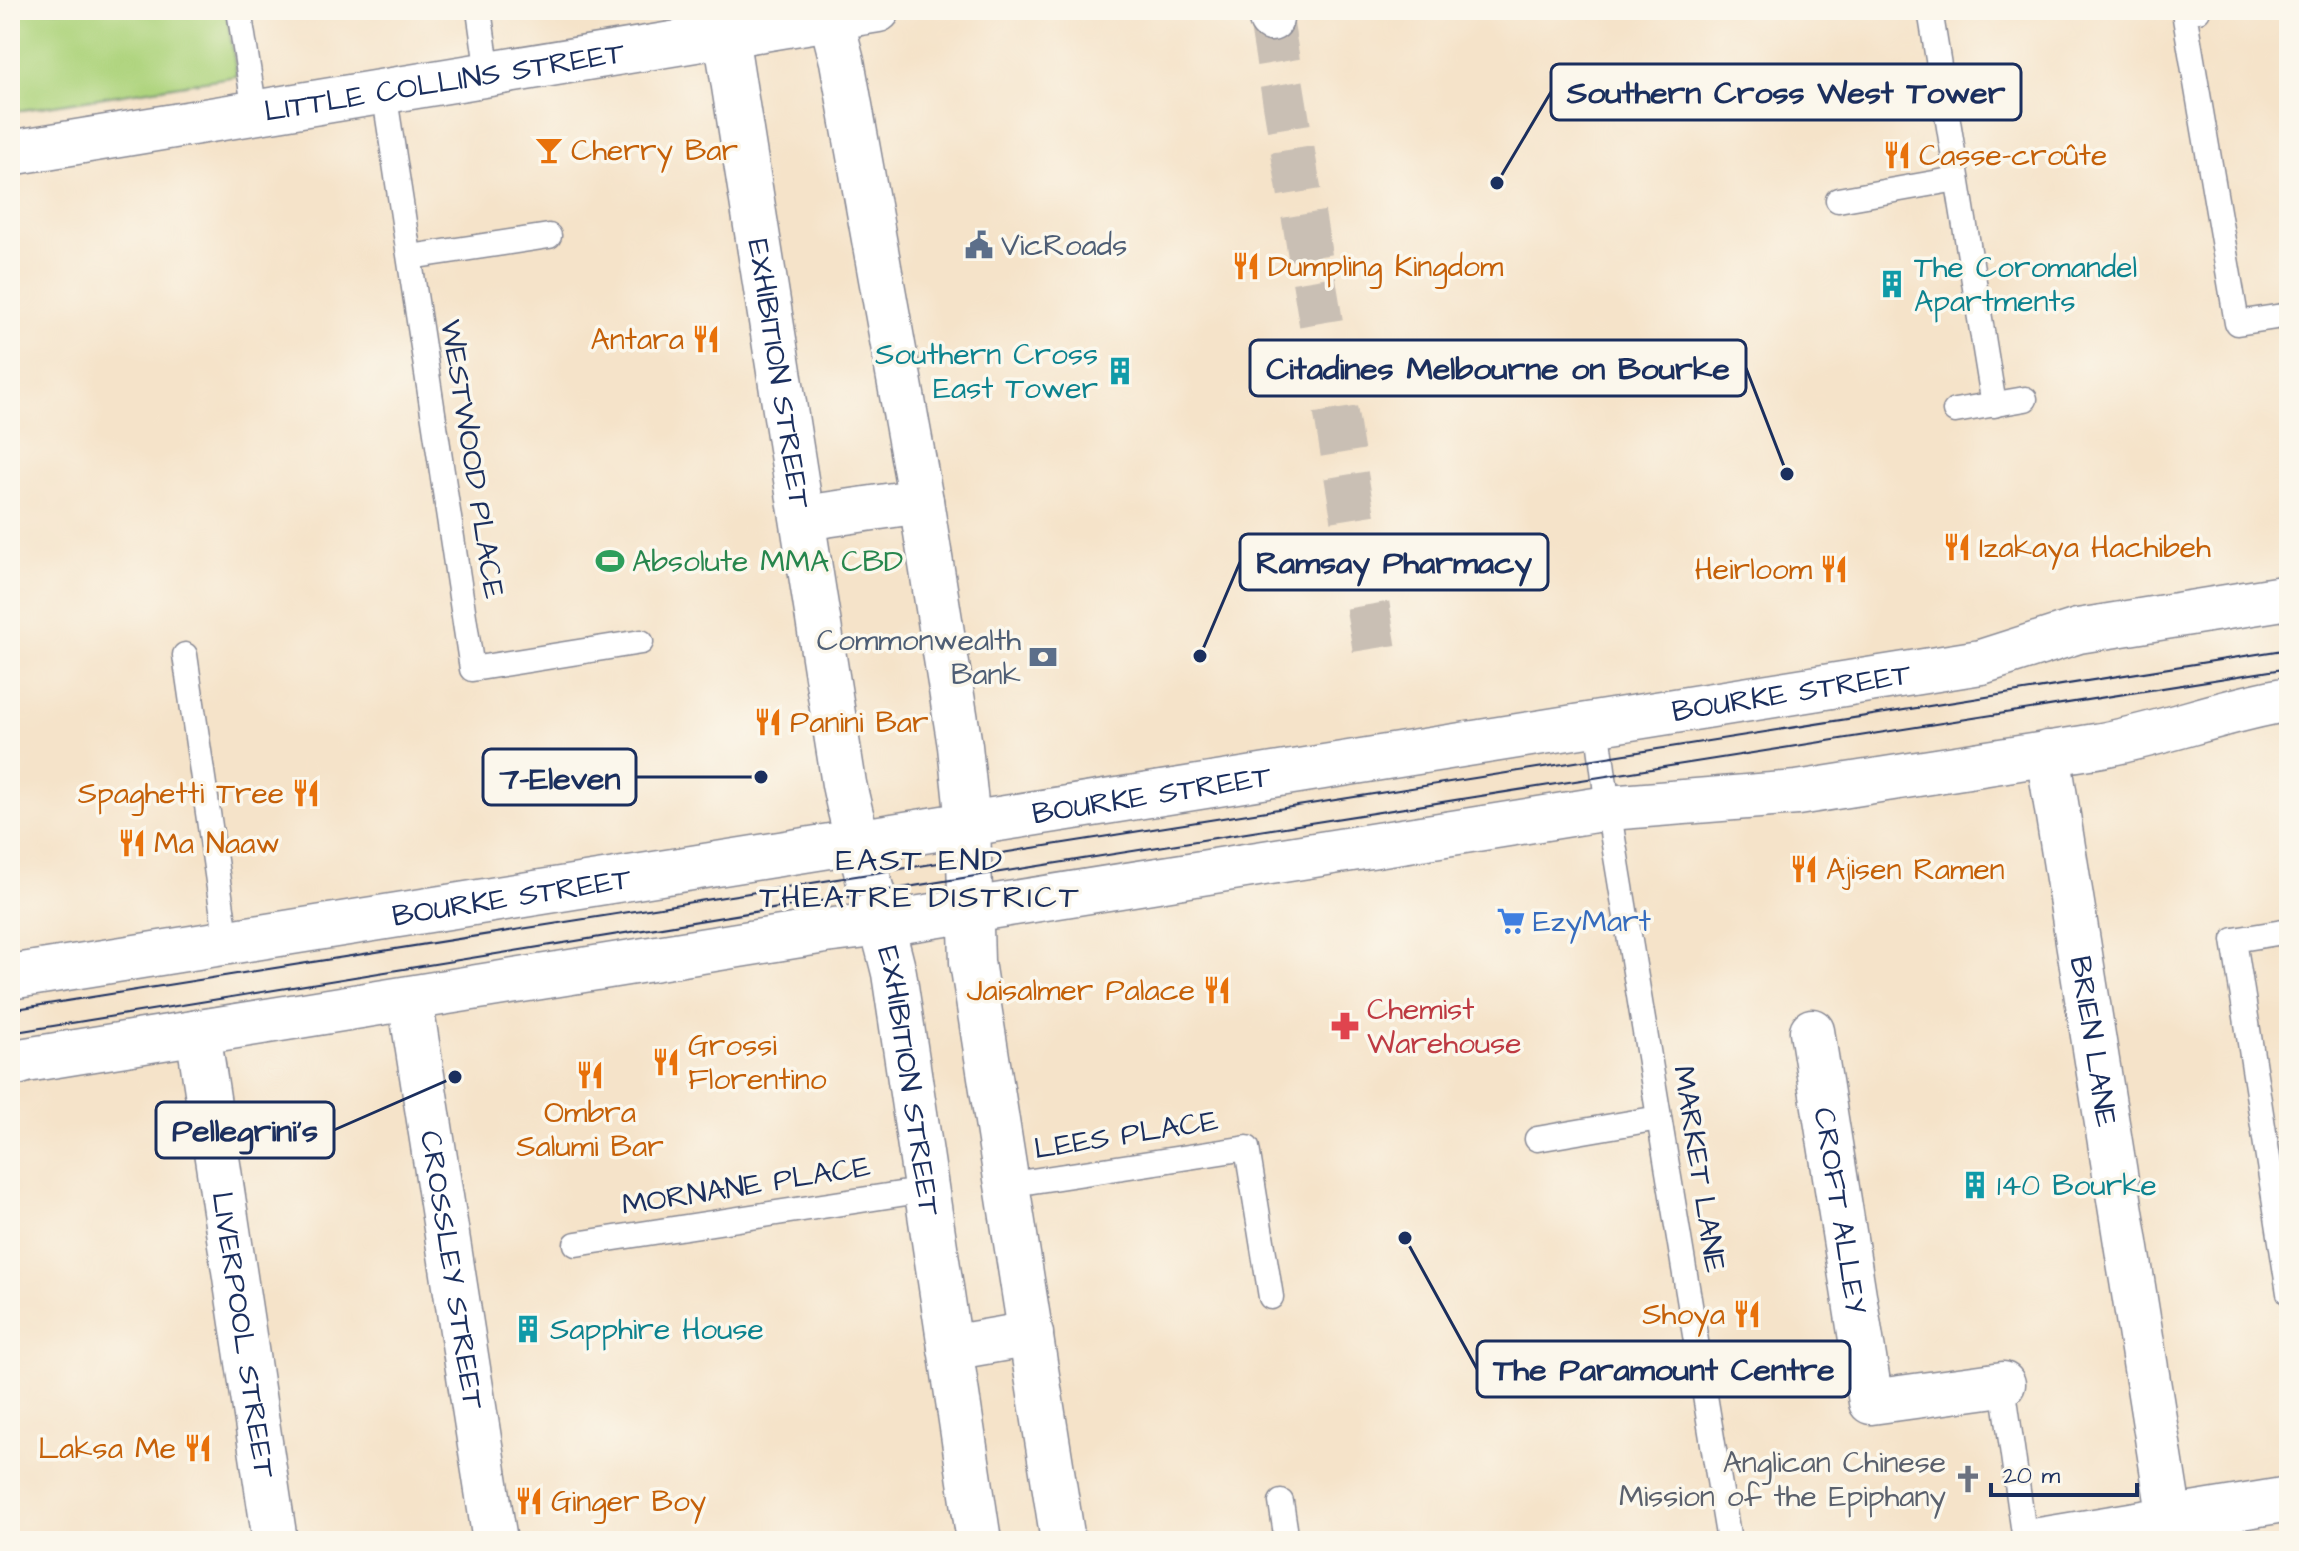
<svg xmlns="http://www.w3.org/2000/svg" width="2299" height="1551" viewBox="0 0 2299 1551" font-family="'Architects Daughter',sans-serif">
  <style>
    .green { fill: #afd47e; stroke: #65826e; stroke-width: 2 }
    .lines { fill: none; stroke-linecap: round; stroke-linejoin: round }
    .street-tunnel { stroke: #c9bfb4; stroke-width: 44; stroke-dasharray: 44 22; stroke-linecap: butt }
    .lane-casing { stroke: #888994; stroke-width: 27 }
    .street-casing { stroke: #888994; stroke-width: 47 }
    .secondary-casing { stroke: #888994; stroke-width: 47 }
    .lane { stroke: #fff; stroke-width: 24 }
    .street { stroke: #fff; stroke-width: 44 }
    .secondary { stroke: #fff; stroke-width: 44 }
    .tram { stroke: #1b2f5e; stroke-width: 2 }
    .labels { text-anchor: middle; stroke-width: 7; stroke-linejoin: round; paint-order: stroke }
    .street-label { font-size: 30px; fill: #1b2f5e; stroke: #fbf7ec }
    .food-label { font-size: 30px; fill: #c56008; stroke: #fbf7ec; text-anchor: start }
    .service-label { font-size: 30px; fill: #4e5e75; stroke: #fbf7ec; text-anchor: start }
    .culture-label { font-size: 30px; fill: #0d838f; stroke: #fbf7ec; text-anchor: start }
    .leisure-label { font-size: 30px; fill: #27864d; stroke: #fbf7ec; text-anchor: start }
    .shop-label { font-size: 30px; fill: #366cbe; stroke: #fbf7ec; text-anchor: start }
    .health-label { font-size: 30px; fill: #be3a42; stroke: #fbf7ec; text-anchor: start }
    .worship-label { font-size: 30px; fill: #5b616d; stroke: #fbf7ec; text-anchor: end }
    .neighbourhood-label { font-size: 32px; letter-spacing: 2px; fill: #1b2f5e; stroke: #fbf7ec }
    .leader { fill: none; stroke: #1b2f5e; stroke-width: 3 }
    .callout-dot { fill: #1b2f5e; stroke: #fbf7ec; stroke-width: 3 }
    .callout { fill: #fbf7ec; stroke: #1b2f5e; stroke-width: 3 }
    .callout-label { font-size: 32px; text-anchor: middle; font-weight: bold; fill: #1b2f5e }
  </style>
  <rect width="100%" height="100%" fill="#fbf7ec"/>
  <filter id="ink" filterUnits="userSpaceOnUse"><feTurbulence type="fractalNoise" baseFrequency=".0125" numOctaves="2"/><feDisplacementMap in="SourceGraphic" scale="16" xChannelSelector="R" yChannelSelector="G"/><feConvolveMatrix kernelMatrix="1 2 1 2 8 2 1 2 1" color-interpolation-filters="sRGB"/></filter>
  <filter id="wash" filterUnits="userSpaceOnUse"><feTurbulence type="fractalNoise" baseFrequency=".006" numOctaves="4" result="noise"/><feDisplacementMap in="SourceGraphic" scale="32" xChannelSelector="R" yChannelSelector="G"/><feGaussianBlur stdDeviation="1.8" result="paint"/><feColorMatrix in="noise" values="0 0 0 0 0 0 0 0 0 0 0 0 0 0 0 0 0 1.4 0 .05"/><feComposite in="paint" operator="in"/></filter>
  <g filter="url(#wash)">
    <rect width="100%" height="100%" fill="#f5e3c9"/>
    <!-- green -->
    <path class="green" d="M10 10H226L237 76 10 112Z"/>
  </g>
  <g filter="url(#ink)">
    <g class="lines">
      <!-- street-tunnel -->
      <path class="street-tunnel" d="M1271 19 1378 669"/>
      <defs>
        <g id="lane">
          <path d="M239 10 255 112"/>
          <path d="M479 10 488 74"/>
          <path d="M1930 10 1994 405"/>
          <path d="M2198 10 2184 12 2237 323 2289 315"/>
          <path d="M384 91 472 669 641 642"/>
          <path d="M1838 200 1957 179"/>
          <path d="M410 257 549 236"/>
          <path d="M1955 411 2025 399"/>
          <path d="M185 655 227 943"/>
          <path d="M1597 723 1608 808 1729 1541"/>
          <path d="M2289 931 2234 940 2289 1293"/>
          <path d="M1537 1139 1659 1118"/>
          <path d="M1007 1185 1247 1148 1271 1297"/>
          <path d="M576 1244 926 1190"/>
          <path d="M2003 1384 2025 1541"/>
          <path d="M1281 1502 1287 1541"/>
        </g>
        <g id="street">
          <path d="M1270 10 1271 19"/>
          <path id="s1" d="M10 153 878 10"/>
          <path id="s2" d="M2048 753 2170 1519"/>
          <path id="s3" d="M410 999 495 1541"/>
          <path id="s4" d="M1812 1031 1871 1402 2003 1384"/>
          <path id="s5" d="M198 1032 275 1541"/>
          <path d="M2034 1541 2289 1499"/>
        </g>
        <g id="secondary">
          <path id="s6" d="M722 10 844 784C857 848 879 909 894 973L979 1541"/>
          <path d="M829 10 842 61 921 501 960 746 968 823 972 962 1063 1541"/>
          <path d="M804 518 921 501"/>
          <path id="s7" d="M10 977 1981 662 2078 631 2289 597"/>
          <path d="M10 1065 26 1060 825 931 883 924 1608 808 1797 793 2096 746C2161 735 2223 710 2289 699"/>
          <path d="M950 1348 1031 1334"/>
        </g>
      </defs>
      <!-- lane casing -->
      <use href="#lane" class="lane-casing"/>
      <!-- street casing -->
      <use href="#street" class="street-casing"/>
      <!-- secondary casing -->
      <use href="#secondary" class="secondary-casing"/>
      <!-- lane -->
      <use href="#lane" class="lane"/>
      <!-- street -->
      <use href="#street" class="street"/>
      <!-- secondary -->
      <use href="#secondary" class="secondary"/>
      <!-- tram -->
      <g class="tram">
        <path d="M10 1010 2289 649"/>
        <path d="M10 1033 969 877 2289 668"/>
      </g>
    </g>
  </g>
  <!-- icons -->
  <defs>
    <symbol id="bar-bare" viewBox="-9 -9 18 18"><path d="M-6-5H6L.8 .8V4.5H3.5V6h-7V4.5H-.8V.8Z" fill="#e8710a" stroke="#fbf7ec" stroke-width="2.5" paint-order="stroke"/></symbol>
    <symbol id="restaurant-bare" viewBox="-9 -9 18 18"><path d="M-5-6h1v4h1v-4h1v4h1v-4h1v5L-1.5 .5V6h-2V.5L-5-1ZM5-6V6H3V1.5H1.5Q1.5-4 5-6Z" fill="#e8710a" stroke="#fbf7ec" stroke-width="2.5" paint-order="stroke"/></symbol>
    <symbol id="civic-bare" viewBox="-9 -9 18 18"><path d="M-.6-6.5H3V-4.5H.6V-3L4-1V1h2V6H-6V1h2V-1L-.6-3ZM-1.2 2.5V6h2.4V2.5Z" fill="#5c6f8a" stroke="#fbf7ec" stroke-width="2.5" paint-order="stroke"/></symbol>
    <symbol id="building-bare" viewBox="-9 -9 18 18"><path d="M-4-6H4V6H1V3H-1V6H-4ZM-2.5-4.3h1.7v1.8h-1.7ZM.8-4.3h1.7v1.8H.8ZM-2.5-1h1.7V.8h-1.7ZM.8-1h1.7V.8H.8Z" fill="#0f9aa8" stroke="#fbf7ec" stroke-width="2.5" paint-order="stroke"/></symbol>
    <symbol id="stadium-bare" viewBox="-9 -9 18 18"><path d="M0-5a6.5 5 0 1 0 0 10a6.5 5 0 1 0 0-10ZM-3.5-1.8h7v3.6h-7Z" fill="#2e9e5b" stroke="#fbf7ec" stroke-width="2.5" paint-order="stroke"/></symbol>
    <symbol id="bank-bare" viewBox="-9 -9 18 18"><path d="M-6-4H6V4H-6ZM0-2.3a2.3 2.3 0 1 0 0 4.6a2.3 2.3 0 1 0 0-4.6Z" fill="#5c6f8a" stroke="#fbf7ec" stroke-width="2.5" paint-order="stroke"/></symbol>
    <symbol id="supermarket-bare" viewBox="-9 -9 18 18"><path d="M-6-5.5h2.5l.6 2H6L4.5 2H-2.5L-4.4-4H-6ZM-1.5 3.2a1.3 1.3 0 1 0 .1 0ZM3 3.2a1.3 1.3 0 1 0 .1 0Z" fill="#3f7fe0" stroke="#fbf7ec" stroke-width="2.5" paint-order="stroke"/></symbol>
    <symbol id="pharmacy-bare" viewBox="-9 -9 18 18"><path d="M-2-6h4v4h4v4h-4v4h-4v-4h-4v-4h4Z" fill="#e0444e" stroke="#fbf7ec" stroke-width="2.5" paint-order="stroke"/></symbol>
    <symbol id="church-bare" viewBox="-9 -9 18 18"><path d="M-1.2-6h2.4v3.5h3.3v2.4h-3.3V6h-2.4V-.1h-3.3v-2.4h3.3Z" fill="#6b7280" stroke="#fbf7ec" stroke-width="2.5" paint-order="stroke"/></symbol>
  </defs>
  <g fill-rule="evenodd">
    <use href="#bar-bare" x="529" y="130" width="40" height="40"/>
    <use href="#restaurant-bare" x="1877" y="135" width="40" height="40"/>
    <use href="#civic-bare" x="959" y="225" width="40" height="40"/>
    <use href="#restaurant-bare" x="1226" y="246" width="40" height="40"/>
    <use href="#building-bare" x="1872" y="264" width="40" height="40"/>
    <use href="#restaurant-bare" x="686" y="319" width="40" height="40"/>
    <use href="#building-bare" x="1100" y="351" width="40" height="40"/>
    <use href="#restaurant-bare" x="1937" y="527" width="40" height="40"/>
    <use href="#stadium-bare" x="590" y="541" width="40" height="40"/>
    <use href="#restaurant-bare" x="1814" y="549" width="40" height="40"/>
    <use href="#bank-bare" x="1023" y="637" width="40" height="40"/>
    <use href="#restaurant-bare" x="748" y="702" width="40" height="40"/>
    <use href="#restaurant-bare" x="286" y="773" width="40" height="40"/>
    <use href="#restaurant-bare" x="112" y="823" width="40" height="40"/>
    <use href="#restaurant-bare" x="1784" y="849" width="40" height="40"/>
    <use href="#supermarket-bare" x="1491" y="901" width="40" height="40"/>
    <use href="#restaurant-bare" x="1197" y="970" width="40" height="40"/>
    <use href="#pharmacy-bare" x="1325" y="1006" width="40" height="40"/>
    <use href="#restaurant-bare" x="646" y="1042" width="40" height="40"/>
    <use href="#restaurant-bare" x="570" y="1055" width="40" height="40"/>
    <use href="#building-bare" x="1955" y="1165" width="40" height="40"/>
    <use href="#restaurant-bare" x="1727" y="1294" width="40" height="40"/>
    <use href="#building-bare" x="508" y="1309" width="40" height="40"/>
    <use href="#restaurant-bare" x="178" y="1428" width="40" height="40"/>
    <use href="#church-bare" x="1948" y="1459" width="40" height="40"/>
    <use href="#restaurant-bare" x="509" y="1481" width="40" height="40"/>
  </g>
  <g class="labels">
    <!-- street labels -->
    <g class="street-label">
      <text dy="10" stroke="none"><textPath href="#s1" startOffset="440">LITTLE COLLINS STREET</textPath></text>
      <text dy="10" stroke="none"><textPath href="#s6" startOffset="368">EXHIBITION STREET</textPath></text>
      <text transform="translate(473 459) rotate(81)" y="10">WESTWOOD PLACE</text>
      <text dy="10" stroke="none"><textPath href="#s7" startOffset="1804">BOURKE STREET</textPath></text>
      <text dy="10" stroke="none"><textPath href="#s7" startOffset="1156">BOURKE STREET</textPath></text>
      <text dy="10" stroke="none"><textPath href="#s7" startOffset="508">BOURKE STREET</textPath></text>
      <text dy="10" stroke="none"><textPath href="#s2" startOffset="292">BRIEN LANE</textPath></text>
      <text dy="10" stroke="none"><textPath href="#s6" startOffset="1088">EXHIBITION STREET</textPath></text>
      <text transform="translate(1126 1134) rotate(-9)" y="10">LEES PLACE</text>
      <text transform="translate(1700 1169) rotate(81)" y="10">MARKET LANE</text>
      <text transform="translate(746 1185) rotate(-9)" y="10">MORNANE PLACE</text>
      <text dy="10" stroke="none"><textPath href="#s4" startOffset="182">CROFT ALLEY</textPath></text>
      <text dy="10" stroke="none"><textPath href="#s3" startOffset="274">CROSSLEY STREET</textPath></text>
      <text dy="10" stroke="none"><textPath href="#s5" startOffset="306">LIVERPOOL STREET</textPath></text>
    </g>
    <!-- food labels -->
    <g class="food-label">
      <text x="571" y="160">Cherry Bar</text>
      <text x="1919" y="165">Casse-croûte</text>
      <text x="1268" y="276">Dumpling Kingdom</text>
      <text x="684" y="349" text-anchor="end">Antara</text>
      <text x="1979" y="557">Izakaya Hachibeh</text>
      <text x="1812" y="579" text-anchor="end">Heirloom</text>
      <text x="790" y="732">Panini Bar</text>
      <text x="284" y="803" text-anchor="end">Spaghetti Tree</text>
      <text x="154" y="853">Ma Naaw</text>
      <text x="1826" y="879">Ajisen Ramen</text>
      <text x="1195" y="1000" text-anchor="end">Jaisalmer Palace</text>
      <text x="688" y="1055">Grossi<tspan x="688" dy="34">Florentino</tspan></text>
      <text x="590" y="1122" text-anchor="middle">Ombra<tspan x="590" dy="34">Salumi Bar</tspan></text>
      <text x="1725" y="1324" text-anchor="end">Shoya</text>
      <text x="176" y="1458" text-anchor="end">Laksa Me</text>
      <text x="551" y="1511">Ginger Boy</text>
    </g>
    <!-- service labels -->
    <g class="service-label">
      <text x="1001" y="255">VicRoads</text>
      <text x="1021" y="650" text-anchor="end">Commonwealth<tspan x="1021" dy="34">Bank</tspan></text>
    </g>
    <!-- culture labels -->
    <g class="culture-label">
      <text x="1914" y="277">The Coromandel<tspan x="1914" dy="34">Apartments</tspan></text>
      <text x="1098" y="364" text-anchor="end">Southern Cross<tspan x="1098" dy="34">East Tower</tspan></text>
      <text x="1997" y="1195">140 Bourke</text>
      <text x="550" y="1339">Sapphire House</text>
    </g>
    <!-- leisure labels -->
    <g class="leisure-label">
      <text x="632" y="571">Absolute MMA CBD</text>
    </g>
    <!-- shop labels -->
    <g class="shop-label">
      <text x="1533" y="931">EzyMart</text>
    </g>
    <!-- health labels -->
    <g class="health-label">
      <text x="1367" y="1019">Chemist<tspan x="1367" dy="34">Warehouse</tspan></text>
    </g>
    <!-- worship labels -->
    <g class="worship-label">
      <text x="1946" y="1472">Anglican Chinese<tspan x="1946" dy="34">Mission of the Epiphany</tspan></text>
    </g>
    <!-- neighbourhood labels -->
    <g class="neighbourhood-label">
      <text x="920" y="870">EAST END<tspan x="920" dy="37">THEATRE DISTRICT</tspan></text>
    </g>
  </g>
  <!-- callouts -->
  <path class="leader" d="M1497 183L1551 92M1787 474L1746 368M1200 656L1240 562M761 777L636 777M455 1077L334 1130M1405 1238L1477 1369"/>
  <g class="callout-dot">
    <circle cx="1497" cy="183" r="8"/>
    <circle cx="1787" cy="474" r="8"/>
    <circle cx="1200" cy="656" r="8"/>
    <circle cx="761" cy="777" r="8"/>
    <circle cx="455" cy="1077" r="8"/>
    <circle cx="1405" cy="1238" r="8"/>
  </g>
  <g class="callout">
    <rect x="1551" y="64" width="470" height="56" rx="8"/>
    <rect x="1250" y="340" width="496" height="56" rx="8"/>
    <rect x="1240" y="534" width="308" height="56" rx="8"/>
    <rect x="483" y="749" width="153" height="56" rx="8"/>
    <rect x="156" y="1102" width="178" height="56" rx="8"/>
    <rect x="1477" y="1341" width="373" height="56" rx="8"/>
  </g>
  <g class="callout-label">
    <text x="1786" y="103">Southern Cross West Tower</text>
    <text x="1498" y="379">Citadines Melbourne on Bourke</text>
    <text x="1394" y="573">Ramsay Pharmacy</text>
    <text x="560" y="789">7-Eleven</text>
    <text x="245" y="1141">Pellegrini's</text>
    <text x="1664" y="1380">The Paramount Centre</text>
  </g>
  <!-- margin -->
  <rect width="2299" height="1551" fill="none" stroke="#fbf7ec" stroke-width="40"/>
  <!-- scale -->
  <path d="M1991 1483v12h146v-12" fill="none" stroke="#1b2f5e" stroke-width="4"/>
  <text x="2003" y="1483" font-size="24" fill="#1b2f5e" stroke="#fbf7ec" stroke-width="6" paint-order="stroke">20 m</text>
</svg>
